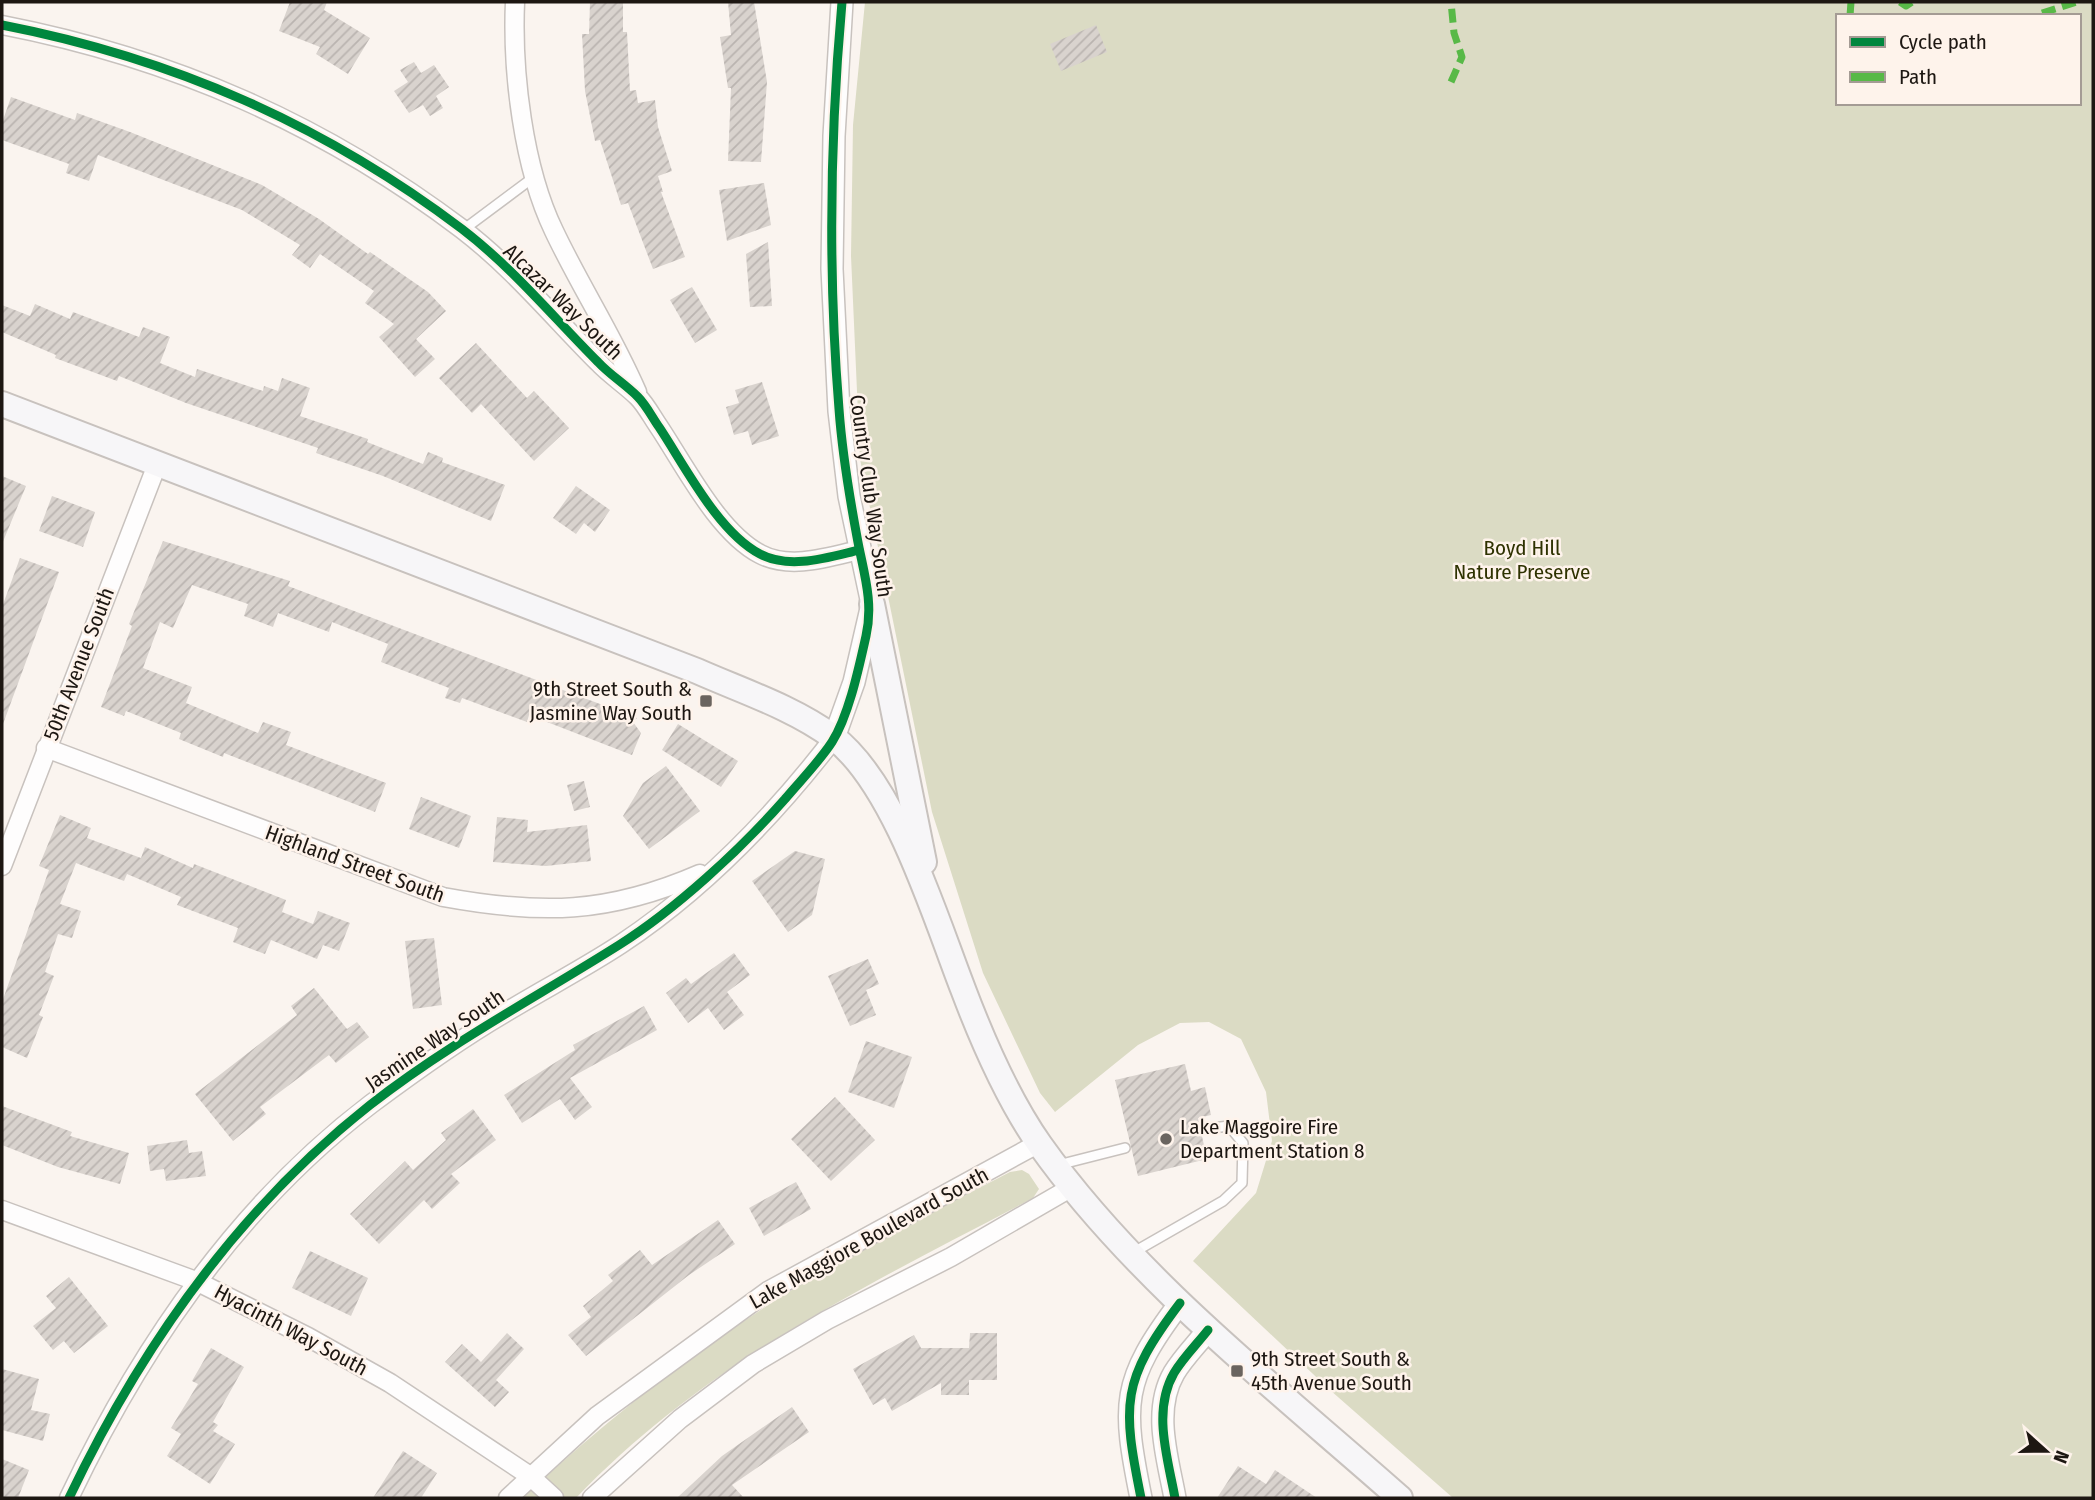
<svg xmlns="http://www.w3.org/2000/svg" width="2095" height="1500" viewBox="0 0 2095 1500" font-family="'Fira Sans Condensed',sans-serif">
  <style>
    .green { fill: #dbdbc4; fill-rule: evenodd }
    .building { fill: url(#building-hatch) }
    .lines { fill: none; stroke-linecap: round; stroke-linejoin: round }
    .service-casing { stroke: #c8c2be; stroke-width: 12 }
    .minor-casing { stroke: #c8c2be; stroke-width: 21 }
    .tertiary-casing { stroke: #c8c2be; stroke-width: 24 }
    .secondary-casing { stroke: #c8c2be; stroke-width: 28 }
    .service { stroke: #fefdfd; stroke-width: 9 }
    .minor { stroke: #fefdfd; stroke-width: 18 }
    .tertiary { stroke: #fefdfd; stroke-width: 21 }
    .secondary { stroke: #f7f6f8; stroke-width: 24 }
    .quiet { stroke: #58b947; stroke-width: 7; stroke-dasharray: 14 7; stroke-linecap: butt }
    .cycleway-casing { stroke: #fef3eb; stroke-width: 13 }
    .cycleway { stroke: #00873e; stroke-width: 9 }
    .poi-dot { fill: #6a645f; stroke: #fef3eb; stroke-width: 2.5 }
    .labels { text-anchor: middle; stroke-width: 5; stroke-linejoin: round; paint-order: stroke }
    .street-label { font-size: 21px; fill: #1d1712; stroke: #fef3eb }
    .park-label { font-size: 21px; fill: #2e3201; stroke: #fef3eb }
    .poi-label { font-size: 21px; fill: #1d1712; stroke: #fef3eb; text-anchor: start }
  </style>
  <defs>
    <pattern id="building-hatch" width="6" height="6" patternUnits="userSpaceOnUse" patternTransform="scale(1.75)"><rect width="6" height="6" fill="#d9d3ce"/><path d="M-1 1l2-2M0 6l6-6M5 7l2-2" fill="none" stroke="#bab4b0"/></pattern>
  </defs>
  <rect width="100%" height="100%" fill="#faf4ef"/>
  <!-- green -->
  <g class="green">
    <path d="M865 2H2093V1498H1453L1330 1390 1193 1261 1256 1193 1272 1141 1266 1092 1241 1039 1209 1022 1180 1023 1138 1045 1055 1112 1040 1093 983 973 932 812 860 459 851 256 853 125ZM1838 16H2079V103H1838Z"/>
    <path d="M1022 1170 1029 1174 1039 1189 1033 1198C867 1286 708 1360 576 1498H523C620 1406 729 1325 845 1258 899 1227 955 1201 1010 1172Z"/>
  </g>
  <!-- building -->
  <g class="building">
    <path d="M290 2H327L324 10 370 38 348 74 316 54 320 47 279 31Z"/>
    <path d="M590 2H623V32H627L630 91 636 90 638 103 655 100 658 127 672 171 658 176 663 192H661L685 257 653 269 628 203 621 205 600 140 595 141 585 91 582 34H589Z"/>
    <path d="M728 2H754L767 82 761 162 728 161 731 88H728L720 37 731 35Z"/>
    <path d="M1096 25 1107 52 1061 71 1050 44Z"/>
    <path d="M414 62 421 73 434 65 449 87 436 96 443 108 430 116 423 105 409 113 394 91 408 82 400 70Z"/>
    <path d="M11 97 75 120 77 113 130 132 262 185 319 219 368 254 370 252 428 292 446 311 416 339 435 359 415 377 379 337 394 324 365 303 374 291 320 254 310 268 292 255 300 245 242 210 98 155 89 181 66 173 69 164 2 140V123Z"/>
    <path d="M764 183 771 225 727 241 719 190Z"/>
    <path d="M768 242 772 306 750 307 746 254Z"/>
    <path d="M692 287 717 330 695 343 670 300Z"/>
    <path d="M35 304 70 319 73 312 139 337 143 327 170 337 160 363 195 377 197 369 263 391 264 386 278 391 282 378 310 388 300 416 368 439 367 442 423 464 428 452 443 458 442 462 505 485 491 521 383 476 316 453 318 448 186 403 119 376 117 381 55 358 56 355 2 332V305L30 316Z"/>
    <path d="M476 343 527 398 534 391 569 428 534 461 481 404 472 413 439 378Z"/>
    <path d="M762 382 779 436 752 445 748 431 734 435 726 407 739 403 735 390Z"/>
    <path d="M2 476 26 486 2 544Z"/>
    <path d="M576 486 610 510 595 532 584 523 576 534 553 518Z"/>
    <path d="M52 496 95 512 83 547 39 531Z"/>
    <path d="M163 541 290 581 288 586 637 718 633 722 641 733 632 755 529 715 527 722 462 698 460 703 445 698 449 688 381 662 388 644 332 622 329 632 278 613 273 627 244 616 248 604 192 585 173 628 160 622 143 668 192 687 186 703 258 733 263 722 291 732 286 745 386 783 375 812 224 753 223 757 179 739 181 733 126 711 124 716 101 707 132 626 129 624Z"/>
    <path d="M20 558 59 572 3 724 2 607Z"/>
    <path d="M678 724 738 761 721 787 662 750Z"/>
    <path d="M666 766 700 811 649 849 623 816 643 783Z"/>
    <path d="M584 781 590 807 574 811 567 785Z"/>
    <path d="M421 797 471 816 459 848 409 829Z"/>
    <path d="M60 815 91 828 87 838 141 858 145 847 193 868 194 864 286 900 282 912 313 924 318 911 350 923 339 951 323 945 317 959 271 940 265 954 233 942 238 928 177 905 181 897 127 874 124 881 76 863 60 904 81 911 72 938 58 934 45 972 54 976 39 1015 43 1017 27 1058 2 1047V1002L49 870 39 866Z"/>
    <path d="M497 817 528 820 527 832 587 825 591 861 546 866 493 862Z"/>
    <path d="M795 851 825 859 812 915 788 932 752 881Z"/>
    <path d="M434 938 442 1005 413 1009 405 941Z"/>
    <path d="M734 953 750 975 727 992 744 1015 724 1030 708 1008 688 1023 666 993 686 978 691 984Z"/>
    <path d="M868 959 879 984 866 990 876 1015 850 1026 828 976Z"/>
    <path d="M314 988 347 1029 357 1022 369 1037 336 1063 329 1055 260 1107 266 1114 233 1141 195 1094 297 1015 291 1006Z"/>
    <path d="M644 1006 657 1030 570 1078 592 1107 575 1120 560 1099 522 1123 504 1095 575 1050 573 1045Z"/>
    <path d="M866 1041 912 1057 894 1108 848 1092Z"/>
    <path d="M1185 1064 1191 1091 1205 1087 1211 1115 1198 1118 1207 1159 1138 1176 1115 1080Z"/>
    <path d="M835 1097 875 1140 831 1181 791 1139Z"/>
    <path d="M2 1106 72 1132 70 1136 129 1153 120 1184 58 1167 2 1145Z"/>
    <path d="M473 1109 496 1140 451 1174 460 1183 432 1209 424 1200 379 1244 350 1214 405 1161 413 1170 446 1140 441 1133Z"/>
    <path d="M187 1140 189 1153 202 1151 206 1176 166 1181 164 1169 150 1171 147 1146Z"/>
    <path d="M796 1182 811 1209 764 1236 749 1208Z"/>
    <path d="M718 1220 735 1244 689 1275 586 1356 568 1335 591 1317 583 1306 613 1281 608 1275 640 1250 652 1265Z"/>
    <path d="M310 1251 368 1278 351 1316 292 1288Z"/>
    <path d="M69 1277 108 1326 74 1353 64 1341 53 1350 33 1326 56 1308 46 1296Z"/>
    <path d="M507 1333 524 1349 496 1380 509 1392 495 1407 445 1362 462 1344 481 1362Z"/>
    <path d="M970 1333H997V1380H969V1395H941V1383L892 1411 885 1398 873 1405 853 1369 914 1335 921 1348H969Z"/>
    <path d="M211 1348 244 1367 213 1422 218 1425 213 1431 235 1444 210 1484 167 1456 181 1434 171 1428 198 1384 192 1381Z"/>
    <path d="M2 1369 39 1379 31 1410 50 1414 43 1441 2 1430Z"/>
    <path d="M792 1407 809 1432 732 1485 744 1498H677L722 1456Z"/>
    <path d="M403 1451 437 1473 421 1498H373Z"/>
    <path d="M2 1459 29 1470 18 1498H2Z"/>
    <path d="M1238 1466 1266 1484 1275 1470 1317 1498H1217Z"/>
  </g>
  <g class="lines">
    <defs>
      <g id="service">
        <path d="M463 230 534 177"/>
        <path d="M1058 1165 1125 1148"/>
        <path d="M1134 1252 1223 1201 1242 1183 1243 1143 1229 1126 1212 1128"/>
      </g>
      <g id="minor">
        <path d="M515 2C512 72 523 167 554 231 580 286 613 336 637 392"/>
        <path d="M2 25C172 58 323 124 462 229 513 268 553 317 598 362 610 375 625 384 638 397 646 405 652 417 659 427 685 466 718 532 760 554 790 570 829 557 859 550"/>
        <path d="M46 748 443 897C541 915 608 914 700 874"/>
        <path d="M2 866 158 462"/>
        <path d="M2 1210 196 1281 308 1337 390 1383 530 1476 554 1498"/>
        <path d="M69 1498C140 1349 238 1205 371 1104 414 1072 457 1041 503 1014 542 990 583 969 621 944 704 889 774 816 834 738"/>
        <path d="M508 1498 597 1416 768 1291 1039 1143"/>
        <path d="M592 1498 680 1419 753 1364 827 1320 951 1257 1072 1187"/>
      </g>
      <g id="tertiary">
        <path d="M834 738 854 682 872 604 849 496 839 411 832 269 834 136 842 2"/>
        <path d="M1141 1498C1122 1404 1121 1381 1180 1303"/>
        <path d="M1175 1498C1168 1459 1152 1411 1174 1373 1183 1358 1197 1344 1208 1330"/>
      </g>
      <g id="secondary">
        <path d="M2 404 697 671C742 691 792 707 833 737 895 784 935 917 963 989 983 1042 1007 1098 1040 1145 1135 1279 1277 1389 1400 1498"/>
        <path d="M872 604 924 862"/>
      </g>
    </defs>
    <!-- service casing -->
    <use href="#service" class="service-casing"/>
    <!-- minor casing -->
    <use href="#minor" class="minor-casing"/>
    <!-- tertiary casing -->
    <use href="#tertiary" class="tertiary-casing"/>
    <!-- secondary casing -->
    <use href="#secondary" class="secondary-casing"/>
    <!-- service -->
    <use href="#service" class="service"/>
    <!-- minor -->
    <use href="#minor" class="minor"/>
    <!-- tertiary -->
    <use href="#tertiary" class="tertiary"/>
    <!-- secondary -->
    <use href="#secondary" class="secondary"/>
    <!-- quiet -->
    <g class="quiet">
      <path d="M1900 2 1906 6 1912 2"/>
      <path d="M2042 13 2077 2"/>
      <path d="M1850 16 1851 2"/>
      <path d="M1451 82 1462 57 1454 33 1451 2"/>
    </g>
    <defs>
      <g id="cycleway">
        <path d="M2 25C172 58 323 124 462 229 513 268 553 317 598 362 610 375 625 384 638 397 646 405 652 417 659 427 685 466 718 532 760 554 790 570 829 557 859 550"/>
        <path d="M69 1498C141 1347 237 1210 370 1105 448 1044 535 998 619 945 676 909 740 850 785 799 801 780 819 762 832 742 849 715 859 667 866 636 874 601 863 571 857 537 849 494 842 451 839 409 828 274 830 136 842 2"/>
        <path d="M1141 1498C1122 1404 1121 1381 1180 1303"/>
        <path d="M1175 1498C1168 1459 1152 1411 1174 1373 1183 1358 1197 1344 1208 1330"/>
      </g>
    </defs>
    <!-- cycleway casing -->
    <use href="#cycleway" class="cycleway-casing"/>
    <!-- cycleway -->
    <use href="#cycleway" class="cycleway"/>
  </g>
  <!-- markers -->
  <g class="poi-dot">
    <rect x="699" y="694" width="14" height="14" rx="3.5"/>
    <circle cx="1166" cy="1139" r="7"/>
    <rect x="1230" y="1364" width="14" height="14" rx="3.5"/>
  </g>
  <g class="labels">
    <!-- street labels -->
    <g class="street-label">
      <text transform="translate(563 302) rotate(44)" y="7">Alcazar Way South</text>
      <text transform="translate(871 496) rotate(82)" y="7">Country Club Way South</text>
      <text transform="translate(79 664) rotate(-69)" y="7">50th Avenue South</text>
      <text transform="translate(355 864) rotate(20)" y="7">Highland Street South</text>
      <text transform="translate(435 1040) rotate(-34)" y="7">Jasmine Way South</text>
      <text transform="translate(869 1238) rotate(-29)" y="7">Lake Maggiore Boulevard South</text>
      <text transform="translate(291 1330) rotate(28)" y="7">Hyacinth Way South</text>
    </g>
    <!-- park labels -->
    <g class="park-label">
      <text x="1522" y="555">Boyd Hill<tspan x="1522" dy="24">Nature Preserve</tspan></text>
    </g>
    <!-- poi labels -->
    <g class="poi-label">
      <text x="692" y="696" text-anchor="end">9th Street South &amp;<tspan x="692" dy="24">Jasmine Way South</tspan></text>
      <text x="1180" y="1134">Lake Maggoire Fire<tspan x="1180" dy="24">Department Station 8</tspan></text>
      <text x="1251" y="1366">9th Street South &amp;<tspan x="1251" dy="24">45th Avenue South</tspan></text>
    </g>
  </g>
  <!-- border -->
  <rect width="2095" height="1500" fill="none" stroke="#1d1712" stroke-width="7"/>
  <!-- legend -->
  <rect x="1836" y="14" width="245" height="91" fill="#fef3eb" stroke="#a49b94" stroke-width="2"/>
  <rect x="1850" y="37" width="35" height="10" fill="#00873e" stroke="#a49b94" stroke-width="2"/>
  <text x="1899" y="49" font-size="21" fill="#1d1712">Cycle path</text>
  <rect x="1850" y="72" width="35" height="10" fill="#58b947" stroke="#a49b94" stroke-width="2"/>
  <text x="1899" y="84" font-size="21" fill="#1d1712">Path</text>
  <!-- north arrow -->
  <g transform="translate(2046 1451) rotate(111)" stroke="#fef3eb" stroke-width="5" paint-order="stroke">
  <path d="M0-5L12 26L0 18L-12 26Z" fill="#1d1712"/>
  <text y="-10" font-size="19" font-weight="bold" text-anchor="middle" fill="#1d1712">N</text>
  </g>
</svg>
